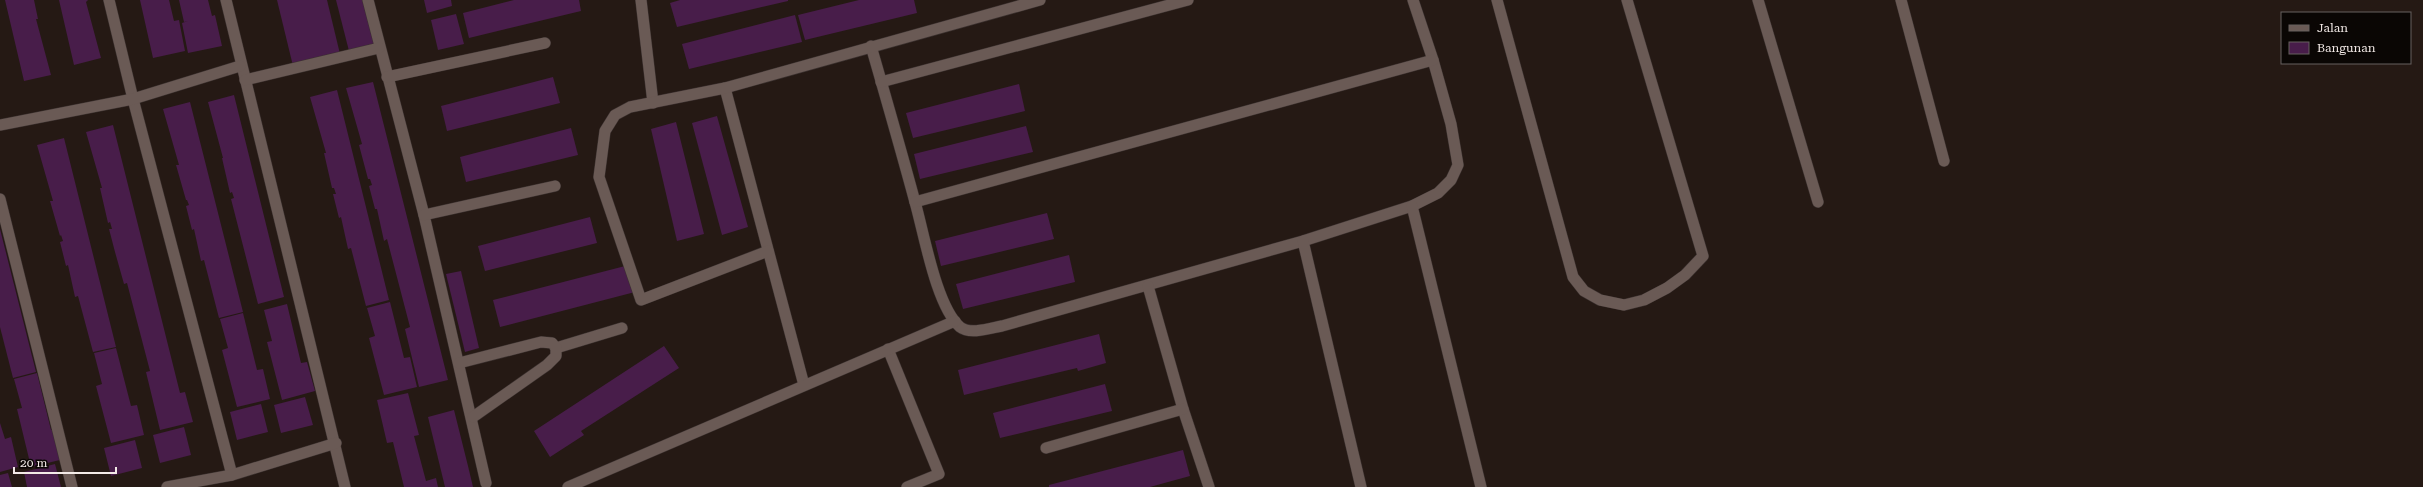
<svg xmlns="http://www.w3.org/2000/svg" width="2423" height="487" viewBox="0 0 2423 487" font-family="'Roboto Serif',serif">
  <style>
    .building { fill: #481d4a }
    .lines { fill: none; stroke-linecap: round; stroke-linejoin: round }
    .minor-casing { stroke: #3c3230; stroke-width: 12 }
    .minor { stroke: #6a5a55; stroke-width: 11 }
  </style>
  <rect width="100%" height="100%" fill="#251914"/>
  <!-- building -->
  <g class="building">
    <path d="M5 0H34L38 19H36L51 75 24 81Z"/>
    <path d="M59 0H88L86 2 101 58 74 65Z"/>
    <path d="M140 0H169L174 21 179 20 185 51 153 58Z"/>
    <path d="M179 0H208L212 16 215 15 222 46 188 53 182 23 188 21 184 22Z"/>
    <path d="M277 0H327L340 54 293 66Z"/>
    <path d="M336 0H364L375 45 349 51Z"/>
    <path d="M424 0H451L452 6 427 13Z"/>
    <path d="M514 0H579L581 11 469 38 463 13Z"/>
    <path d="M680 0H788V1L677 27 670 3Z"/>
    <path d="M859 0H914L917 13 805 40 798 15Z"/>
    <path d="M456 14 464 44 438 50 431 20Z"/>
    <path d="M795 15 802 42 689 69 682 44Z"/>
    <path d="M553 77 560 103 447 131 441 106Z"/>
    <path d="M373 82 448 380 419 387 405 329 410 327 387 239 384 241 377 209H375L369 186 372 185 370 179H368L359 145 362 144 346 88Z"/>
    <path d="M1019 84 1025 111 913 138 906 113Z"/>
    <path d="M337 90 389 300 366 306 351 248 348 249 341 217 339 218 333 194H336L334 188H332L324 153H326L310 97Z"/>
    <path d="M234 95 284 297 258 304 231 199 234 198 232 192 230 193 222 158H223L208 102Z"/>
    <path d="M190 102 243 312 219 318 204 260 201 261 194 229 192 230 186 206 189 205 187 200H186L176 165H179L163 109Z"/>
    <path d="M717 116 748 227 722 235 692 123Z"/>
    <path d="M676 122 704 234 677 241 651 129Z"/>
    <path d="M113 125 180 393 185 392 193 422 160 430 146 372 150 371 127 283 124 284 115 252 109 229H112L110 222 108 223 100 188H102L86 132Z"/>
    <path d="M1026 126 1033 152 920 179 914 154Z"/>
    <path d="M571 128 578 155 466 182 460 157Z"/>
    <path d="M64 138 116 347 93 352 78 296 75 297 68 265 66 266 60 242 63 241 61 235 60 236 50 201H53L37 145Z"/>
    <path d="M1047 213 1054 239 941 266 935 241Z"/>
    <path d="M590 217 597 243 485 271 478 246Z"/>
    <path d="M0 229 36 372 13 378 0 327Z"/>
    <path d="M1069 255 1075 282 963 309 956 284Z"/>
    <path d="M629 265 635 292 500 327 493 300Z"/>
    <path d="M461 271 479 348 465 352 446 274Z"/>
    <path d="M390 302 404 358 410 357 417 387 384 395 369 338 375 336 367 308Z"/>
    <path d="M287 304 301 363 307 362 315 391 282 400 267 342 272 341 264 310Z"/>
    <path d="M243 313 257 370 263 369 270 399 237 407 222 350 228 348 220 319Z"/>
    <path d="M1099 334 1106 363 1078 371 1077 368 964 395 958 370Z"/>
    <path d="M664 346 679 368 581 431 584 435 550 457 534 431Z"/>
    <path d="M116 348 131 406 137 405 144 435 111 443 96 386 102 384 94 353Z"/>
    <path d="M37 373 51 430 57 429 64 459 31 467 17 409 22 408 14 379Z"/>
    <path d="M1105 384 1112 411 1000 438 993 413Z"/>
    <path d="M408 393 419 435 414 436 426 481 436 478 438 487H404L393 442 387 443 377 400Z"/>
    <path d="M305 397 313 425 281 433 274 405Z"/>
    <path d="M261 404 268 432 237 440 230 412Z"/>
    <path d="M454 410 468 466 473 487H445L428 417Z"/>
    <path d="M0 423 5 439 11 437 18 467 0 472Z"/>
    <path d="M184 427 191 455 160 463 153 435Z"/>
    <path d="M135 440 142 468 111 476 104 448Z"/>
    <path d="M1183 450 1190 476 1168 482 1150 487H1049V485Z"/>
    <path d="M55 464 61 487H27L24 472Z"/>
    <path d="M8 473 12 487H0V475Z"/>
  </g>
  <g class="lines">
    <defs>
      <g id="minor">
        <path d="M109 0 133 99 232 475"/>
        <path d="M226 0 345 487"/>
        <path d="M368 0 424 215 486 483"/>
        <path d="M641 0 653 103"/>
        <path d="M1497 0 1573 277 1584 291 1600 300 1624 305 1644 300 1667 288 1685 275 1703 256 1627 0"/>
        <path d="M1758 0 1818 202"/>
        <path d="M1901 0 1944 161"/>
        <path d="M871 46C886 98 901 150 915 202 924 233 936 306 960 327 970 335 991 328 1002 326L1303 241 1412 206 1438 193 1451 180 1458 165 1451 124 1433 60 1413 0"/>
        <path d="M387 77 545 43"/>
        <path d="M245 80 379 48"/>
        <path d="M881 82 1188 0"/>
        <path d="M725 88 804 385"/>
        <path d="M0 125 133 99 240 66"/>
        <path d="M0 199 72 487"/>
        <path d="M915 202 1433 60"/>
        <path d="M1412 206 1481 487"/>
        <path d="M424 215 555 186"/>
        <path d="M1303 241 1361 487"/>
        <path d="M768 251 641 300 599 177 605 131 615 115 630 107 725 88 1040 0"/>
        <path d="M1148 286 1183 409 1209 487"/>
        <path d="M556 348 622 328"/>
        <path d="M888 349 939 474 907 487"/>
        <path d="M459 363 541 342 552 343 556 348V356L547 365 473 417"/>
        <path d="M1046 448 1183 409"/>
        <path d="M167 487 232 475 336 443"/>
        <path d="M568 487 955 321"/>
      </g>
    </defs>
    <!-- minor casing -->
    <use href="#minor" class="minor-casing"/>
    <!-- minor -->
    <use href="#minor" class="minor"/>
  </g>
  <!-- legend -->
  <rect x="2281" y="12" width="130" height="52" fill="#0a0604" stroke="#67615f"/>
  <rect x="2289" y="25" width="20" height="6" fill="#6a5a55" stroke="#67615f"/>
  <text x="2317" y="32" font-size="12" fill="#f3eae7">Jalan</text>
  <rect x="2289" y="42" width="20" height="12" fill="#481d4a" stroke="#67615f"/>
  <text x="2317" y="52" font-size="12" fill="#f3eae7">Bangunan</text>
  <!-- scale -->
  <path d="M14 467v6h102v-6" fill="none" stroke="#f3eae7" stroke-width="2"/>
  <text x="20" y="467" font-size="12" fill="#f3eae7" stroke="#0a0604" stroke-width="3" paint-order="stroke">20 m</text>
</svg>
